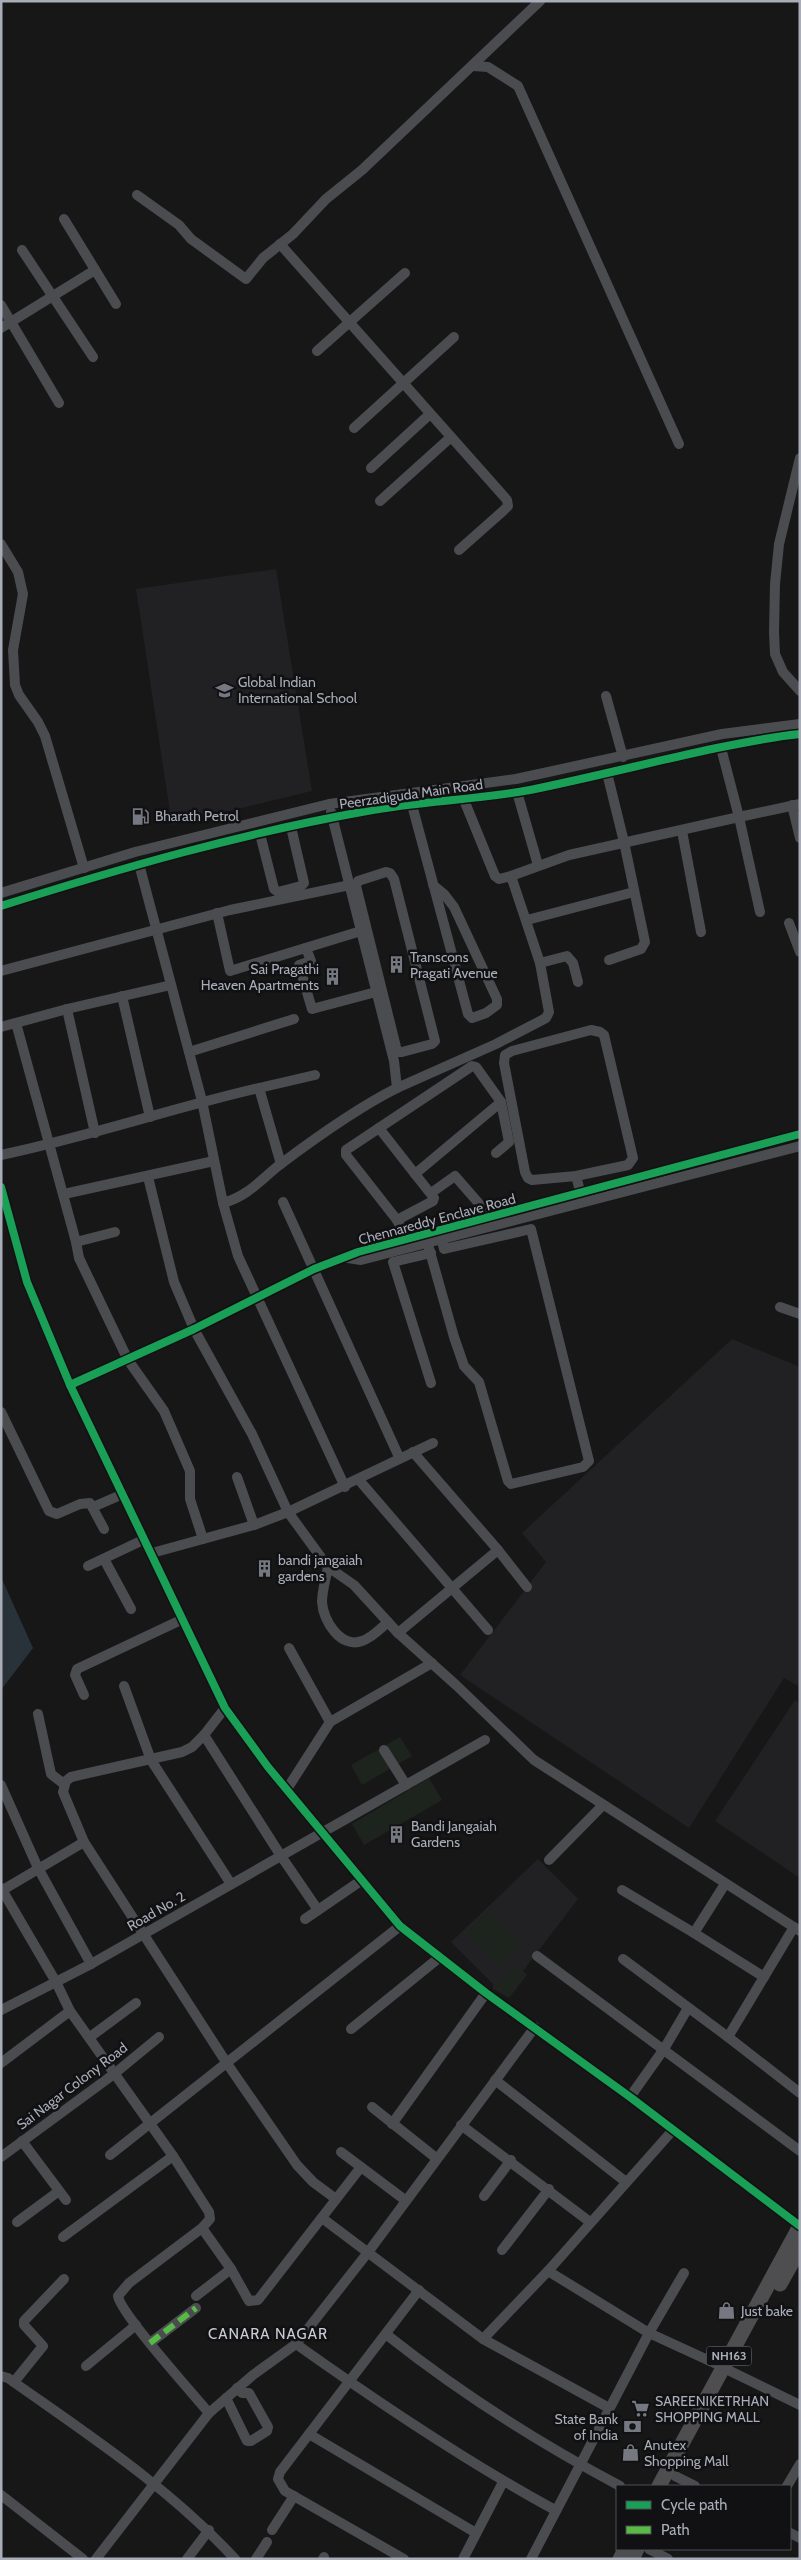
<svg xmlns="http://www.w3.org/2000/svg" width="801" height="2560" viewBox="0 0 801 2560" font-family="Cabin,sans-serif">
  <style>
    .built { fill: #212123 }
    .green { fill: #1d241e }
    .water { fill: #2a3239 }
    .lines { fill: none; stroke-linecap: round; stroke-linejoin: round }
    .minor { stroke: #4b4c50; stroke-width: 10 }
    .highway { stroke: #4e4e51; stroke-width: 15 }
    .quiet { stroke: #58b947; stroke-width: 6; stroke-dasharray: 12 6; stroke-linecap: butt }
    .cycleway-casing { stroke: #111113; stroke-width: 11 }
    .cycleway { stroke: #1a9f57; stroke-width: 8 }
    .labels { text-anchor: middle; stroke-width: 5; stroke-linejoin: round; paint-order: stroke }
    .shield { fill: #111113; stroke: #7b7e86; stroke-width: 1 }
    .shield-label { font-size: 12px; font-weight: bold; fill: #a8adb8 }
    .poi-label { font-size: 14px; fill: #a8adb8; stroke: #111113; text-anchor: start }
    .street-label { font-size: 14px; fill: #a8adb8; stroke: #111113 }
    .neighbourhood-label { font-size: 15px; letter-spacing: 1px; fill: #c9ccd4; stroke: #111113 }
  </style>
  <rect width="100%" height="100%" fill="#171717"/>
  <!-- built -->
  <g class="built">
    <path d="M276 569 312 791 172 825 136 589Z"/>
    <path d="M732 1339 800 1367V1687L784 1678 689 1828 460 1675 546 1562 522 1533Z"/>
    <path d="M795 1700 800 1703V1878L715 1821Z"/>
    <path d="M538 1859 578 1899 523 1971 527 1975 509 1998 493 1989V1984L451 1942Z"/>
  </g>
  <!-- green -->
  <g class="green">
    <path d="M400 1737 412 1756 362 1785 351 1765Z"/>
    <path d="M429 1778 442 1800 364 1845 352 1824Z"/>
    <path d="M488 1912 520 1945 499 1965 467 1932Z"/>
    <path d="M533 1958 520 1972 524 1975 509 1997 494 1988 498 1981Z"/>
  </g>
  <!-- water -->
  <path class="water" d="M1 1577 33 1648 1 1690Z"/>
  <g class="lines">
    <!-- minor -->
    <g class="minor">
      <path d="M473 66 488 67 518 86 679 444"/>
      <path d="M137 195 179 225 191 239 246 279 263 258 293 234 326 199 362 170 540 1"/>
      <path d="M64 219 116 304"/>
      <path d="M280 244 507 500 508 506 503 511 459 550"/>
      <path d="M22 250 93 357"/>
      <path d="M1 305 59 403"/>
      <path d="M1 328 95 270"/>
      <path d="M317 351 405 273"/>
      <path d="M354 428 454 337"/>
      <path d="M800 458 779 544 775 584 774 632 775 654 783 672 800 691"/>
      <path d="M371 468 430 414"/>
      <path d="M380 501 451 437"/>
      <path d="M1 544 18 572 23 594 13 650 15 685 19 695 38 722 45 736 84 868"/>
      <path d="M606 696 623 757"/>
      <path d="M607 773 624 842 645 942 641 949 609 960"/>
      <path d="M517 792 538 865"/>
      <path d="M412 805 468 1014 472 1018 486 1013 497 1005V999L454 907 444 894 433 885"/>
      <path d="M792 805 800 838"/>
      <path d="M682 831 701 932"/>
      <path d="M260 834 274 889 278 892 301 886 304 883 291 827"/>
      <path d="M139 864 202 1101 223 1203 238 1256 345 1487"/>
      <path d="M386 872 390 873 394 879 435 1041 432 1044 402 1052H398L396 1047 356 886 358 881Z"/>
      <path d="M511 876 569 855 739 817 721 748"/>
      <path d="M1 893 135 852 329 804 516 779 722 734 800 724"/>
      <path d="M1 906C121 868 243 833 367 811 421 801 476 800 530 790 589 778 648 763 707 750 737 744 769 737 800 734"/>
      <path d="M760 912 739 817 800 804"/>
      <path d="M217 913 230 971 361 931"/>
      <path d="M527 920 634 892"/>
      <path d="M789 923 800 952"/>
      <path d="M306 948 311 961 299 965 312 1009 376 992"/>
      <path d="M540 963 567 956 573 963 578 982"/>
      <path d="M1 971 230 910 350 885"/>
      <path d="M122 996 150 1117"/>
      <path d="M67 1009 95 1133"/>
      <path d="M16 1023 76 1242 115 1232"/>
      <path d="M1 1027 67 1009 171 985"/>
      <path d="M189 1052 294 1019"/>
      <path d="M259 1088 315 1075"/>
      <path d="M397 1088 496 1044 546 1018 549 1012 540 963 511 876 499 879 495 876 464 800"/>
      <path d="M379 1128 415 1174"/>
      <path d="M1 1155C88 1137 172 1108 259 1088L281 1164"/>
      <path d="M576 1176 532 1180 528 1178 525 1172 504 1063 505 1055 512 1051 591 1030 600 1032 604 1035 633 1158 628 1165 576 1176 583 1202"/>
      <path d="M148 1177 174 1282 194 1329 252 1434 288 1512 328 1567 354 1585 398 1633 498 1550"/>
      <path d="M1 1187 27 1282 70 1385 225 1708 268 1767 400 1926 486 1993 630 2097 800 2226"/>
      <path d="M431 1193 455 1176 482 1207 483 1219"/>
      <path d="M64 1194 214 1161"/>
      <path d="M283 1202 399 1457"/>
      <path d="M223 1203C249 1196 262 1178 282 1163 318 1136 357 1108 397 1088L394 1061 331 812"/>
      <path d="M397 1220 346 1155V1150L472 1066 476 1067 501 1102"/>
      <path d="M425 1234 454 1337 464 1366 479 1382 508 1481 511 1484 583 1467 589 1461 531 1229 444 1249 439 1230"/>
      <path d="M76 1242 79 1258 128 1360 164 1411 190 1471V1499L203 1539"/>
      <path d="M410 1244 397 1220 433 1201 434 1198 415 1174 501 1102 509 1142 496 1153"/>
      <path d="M348 1258 361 1260 800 1146"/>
      <path d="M780 1307 800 1314"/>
      <path d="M431 1383 393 1262 431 1253"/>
      <path d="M70 1385 194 1329 314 1269 358 1252 800 1134"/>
      <path d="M1 1412 49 1511 57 1514 80 1504 90 1503 104 1529"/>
      <path d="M413 1452 498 1550 527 1587"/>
      <path d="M237 1477 254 1525"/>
      <path d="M359 1480 488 1630"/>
      <path d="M93 1507 123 1494"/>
      <path d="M152 1553 254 1525 288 1512 433 1443"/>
      <path d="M104 1559 131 1609"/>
      <path d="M88 1566 143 1540"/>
      <path d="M328 1567C326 1578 322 1591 322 1602 323 1621 341 1649 362 1641 372 1638 380 1629 388 1622"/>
      <path d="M398 1633 456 1685 534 1760 800 1931"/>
      <path d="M289 1648 330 1722"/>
      <path d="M124 1686 151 1760 231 1884"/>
      <path d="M84 1695 75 1675 77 1669 183 1619"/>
      <path d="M225 1708 204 1735 192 1747 182 1752 71 1777 66 1781 63 1792 84 1842 226 2062 297 2165 313 2182 336 2199"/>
      <path d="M38 1714 51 1774 64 1784"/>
      <path d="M204 1735 281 1856 318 1910"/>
      <path d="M384 1750 406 1785"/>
      <path d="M1 1785 38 1868 91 1964"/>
      <path d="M287 1789 330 1722 432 1663"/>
      <path d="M549 1860 602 1806"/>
      <path d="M1 1888 56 1982 70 2011 173 2156 209 2212 210 2219 202 2228 129 2283 118 2296C120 2313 194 2395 209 2413"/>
      <path d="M622 1890 694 1933 725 1884"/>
      <path d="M1 1891 84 1842"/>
      <path d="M305 1919 362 1880"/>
      <path d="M794 1927 728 2037 800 2093"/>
      <path d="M694 1933 764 1977"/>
      <path d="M537 1956 800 2151"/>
      <path d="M623 1959 728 2037"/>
      <path d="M1 2010 91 1964 485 1740"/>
      <path d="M351 2029 440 1957"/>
      <path d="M90 2037 136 2003"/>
      <path d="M1 2063 70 2011"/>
      <path d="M495 2080 626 2182"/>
      <path d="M630 2097 664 2049 688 2008"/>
      <path d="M372 2107 436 2158"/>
      <path d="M392 2124 486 1993"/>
      <path d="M461 2125 590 2222"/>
      <path d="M22 2141 66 2200"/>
      <path d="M341 2152 405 2200"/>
      <path d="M110 2155 400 1926"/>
      <path d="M1 2157 114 2074 159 2037"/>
      <path d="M484 2196 511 2160"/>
      <path d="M322 2218 483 2339 609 2408"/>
      <path d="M17 2222 59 2191"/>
      <path d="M202 2228 231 2269 249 2301 258 2300 361 2167"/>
      <path d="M63 2237 173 2156"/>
      <path d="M502 2250 549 2189"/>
      <path d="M548 2271 649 2333 723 2367"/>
      <path d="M196 2296 231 2269"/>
      <path d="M387 2335C459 2392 539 2443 620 2486"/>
      <path d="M483 2339 548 2271 673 2130"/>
      <path d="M150 2343 196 2308"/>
      <path d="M296 2344C379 2403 465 2461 555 2510"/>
      <path d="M86 2366 136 2325"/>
      <path d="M730 2371 800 2405"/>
      <path d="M1 2376 8 2378C87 2434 169 2487 235 2559"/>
      <path d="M14 2382 43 2346 24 2325V2321L64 2279"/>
      <path d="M226 2398 247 2441H251L267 2431 268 2427 249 2393H242L237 2388"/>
      <path d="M309 2434 476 2533"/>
      <path d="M675 2476 695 2486"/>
      <path d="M787 2486 800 2464"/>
      <path d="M1 2495 83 2559"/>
      <path d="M272 2530 294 2496"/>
      <path d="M790 2533 800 2538"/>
      <path d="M649 2549 668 2559"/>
      <path d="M96 2559 209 2413 253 2375 296 2344 369 2251 535 2027"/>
      <path d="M187 2559 209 2530"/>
      <path d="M256 2559 267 2542"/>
      <path d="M323 2559 324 2557"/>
      <path d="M404 2559 285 2491 278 2479 280 2472 419 2290"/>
      <path d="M463 2559 503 2482"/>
      <path d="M531 2559 649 2333 684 2273"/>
    </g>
    <!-- highway -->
    <g class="highway">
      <path d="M780 2284 800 2248"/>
      <path d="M659 2486 800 2226"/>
      <path d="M620 2559 625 2549"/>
      <path d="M632 2559 637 2549"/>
    </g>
    <!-- quiet -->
    <path class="quiet" d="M150 2343 196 2308"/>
    <defs>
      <g id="cycleway">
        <path d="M1 906C121 868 243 833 367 811 421 801 476 800 530 790 589 778 648 763 707 750 737 744 769 737 800 734"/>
        <path d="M1 1187 27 1282 70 1385 225 1708 268 1767 400 1926 486 1993 630 2097 800 2226"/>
        <path d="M70 1385 194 1329 314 1269 358 1252 800 1134"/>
      </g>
    </defs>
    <!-- cycleway casing -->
    <use href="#cycleway" class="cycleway-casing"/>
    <!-- cycleway -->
    <use href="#cycleway" class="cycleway"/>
  </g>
  <!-- icons -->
  <defs>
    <symbol id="school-bare" viewBox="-9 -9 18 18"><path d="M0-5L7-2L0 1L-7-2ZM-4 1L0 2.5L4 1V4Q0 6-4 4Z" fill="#757880" stroke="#111113" stroke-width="2.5" paint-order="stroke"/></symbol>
    <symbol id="fuel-bare" viewBox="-9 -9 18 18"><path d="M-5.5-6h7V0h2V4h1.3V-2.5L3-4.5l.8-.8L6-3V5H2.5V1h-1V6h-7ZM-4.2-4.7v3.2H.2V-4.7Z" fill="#757880" stroke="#111113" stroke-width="2.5" paint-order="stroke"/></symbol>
    <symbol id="building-bare" viewBox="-9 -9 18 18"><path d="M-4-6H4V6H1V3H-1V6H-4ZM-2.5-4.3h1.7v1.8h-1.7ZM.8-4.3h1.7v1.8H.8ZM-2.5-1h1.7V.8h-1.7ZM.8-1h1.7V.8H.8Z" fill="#757880" stroke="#111113" stroke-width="2.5" paint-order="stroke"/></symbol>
    <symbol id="shop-bare" viewBox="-9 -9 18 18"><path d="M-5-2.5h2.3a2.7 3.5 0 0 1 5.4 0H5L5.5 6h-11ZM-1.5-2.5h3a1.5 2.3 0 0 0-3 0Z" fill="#757880" stroke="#111113" stroke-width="2.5" paint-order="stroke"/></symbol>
    <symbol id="supermarket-bare" viewBox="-9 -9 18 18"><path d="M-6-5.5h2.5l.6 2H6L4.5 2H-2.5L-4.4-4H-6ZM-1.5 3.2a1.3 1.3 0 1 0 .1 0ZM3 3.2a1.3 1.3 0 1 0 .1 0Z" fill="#757880" stroke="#111113" stroke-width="2.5" paint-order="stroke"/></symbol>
    <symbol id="bank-bare" viewBox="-9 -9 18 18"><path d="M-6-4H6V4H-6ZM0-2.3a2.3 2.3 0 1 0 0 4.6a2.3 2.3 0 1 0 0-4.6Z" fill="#757880" stroke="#111113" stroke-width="2.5" paint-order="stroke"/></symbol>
  </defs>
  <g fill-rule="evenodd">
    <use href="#school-bare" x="212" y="678" width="25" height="25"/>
    <use href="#fuel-bare" x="128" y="804" width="25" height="25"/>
    <use href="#building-bare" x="384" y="952" width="25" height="25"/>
    <use href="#building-bare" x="320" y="964" width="25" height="25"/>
    <use href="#building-bare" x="252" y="1556" width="25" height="25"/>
    <use href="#building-bare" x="384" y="1822" width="25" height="25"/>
    <use href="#shop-bare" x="714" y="2298" width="25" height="25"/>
    <use href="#supermarket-bare" x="628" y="2396" width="25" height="25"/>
    <use href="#bank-bare" x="620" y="2414" width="25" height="25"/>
    <use href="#shop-bare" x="618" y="2440" width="25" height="25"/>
  </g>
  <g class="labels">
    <!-- shield labels -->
    <rect class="shield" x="706.5" y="2346.5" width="45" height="19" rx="4"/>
    <g class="shield-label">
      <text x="729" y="2360">NH163</text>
    </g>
    <!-- poi labels -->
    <g class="poi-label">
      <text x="238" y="687">Global Indian<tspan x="238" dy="16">International School</tspan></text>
      <text x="155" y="821">Bharath Petrol</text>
      <text x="410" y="962">Transcons<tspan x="410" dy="16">Pragati Avenue</tspan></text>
      <text x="319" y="974" text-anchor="end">Sai Pragathi<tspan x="319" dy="16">Heaven Apartments</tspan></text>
      <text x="278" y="1565">bandi jangaiah<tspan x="278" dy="16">gardens</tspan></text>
      <text x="411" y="1831">Bandi Jangaiah<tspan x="411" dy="16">Gardens</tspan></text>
      <text x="741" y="2316">Just bake</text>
      <text x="655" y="2406">SAREENIKETRHAN<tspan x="655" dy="16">SHOPPING MALL</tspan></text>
      <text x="618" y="2424" text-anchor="end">State Bank<tspan x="618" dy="16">of India</tspan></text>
      <text x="644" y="2450">Anutex<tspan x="644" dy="16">Shopping Mall</tspan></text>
    </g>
    <!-- street labels -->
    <g class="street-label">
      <text transform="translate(411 794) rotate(-8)" y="5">Peerzadiguda Main Road</text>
      <text transform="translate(437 1219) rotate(-15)" y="5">Chennareddy Enclave Road</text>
      <text transform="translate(156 1911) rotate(-30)" y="5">Road No. 2</text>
      <text transform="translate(72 2086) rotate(-37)" y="5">Sai Nagar Colony Road</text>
    </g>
    <!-- neighbourhood labels -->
    <g class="neighbourhood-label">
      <text x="268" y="2339">CANARA NAGAR</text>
    </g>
  </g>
  <!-- border -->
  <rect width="801" height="2560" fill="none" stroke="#a8adb8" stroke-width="5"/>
  <!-- legend -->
  <rect x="616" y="2485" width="175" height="65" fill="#111113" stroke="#4d4f55"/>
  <rect x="626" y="2501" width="25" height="8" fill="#1a9f57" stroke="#4d4f55"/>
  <text x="661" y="2510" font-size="15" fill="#a8adb8">Cycle path</text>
  <rect x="626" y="2526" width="25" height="8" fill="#58b947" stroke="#4d4f55"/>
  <text x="661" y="2535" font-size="15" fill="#a8adb8">Path</text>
</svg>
